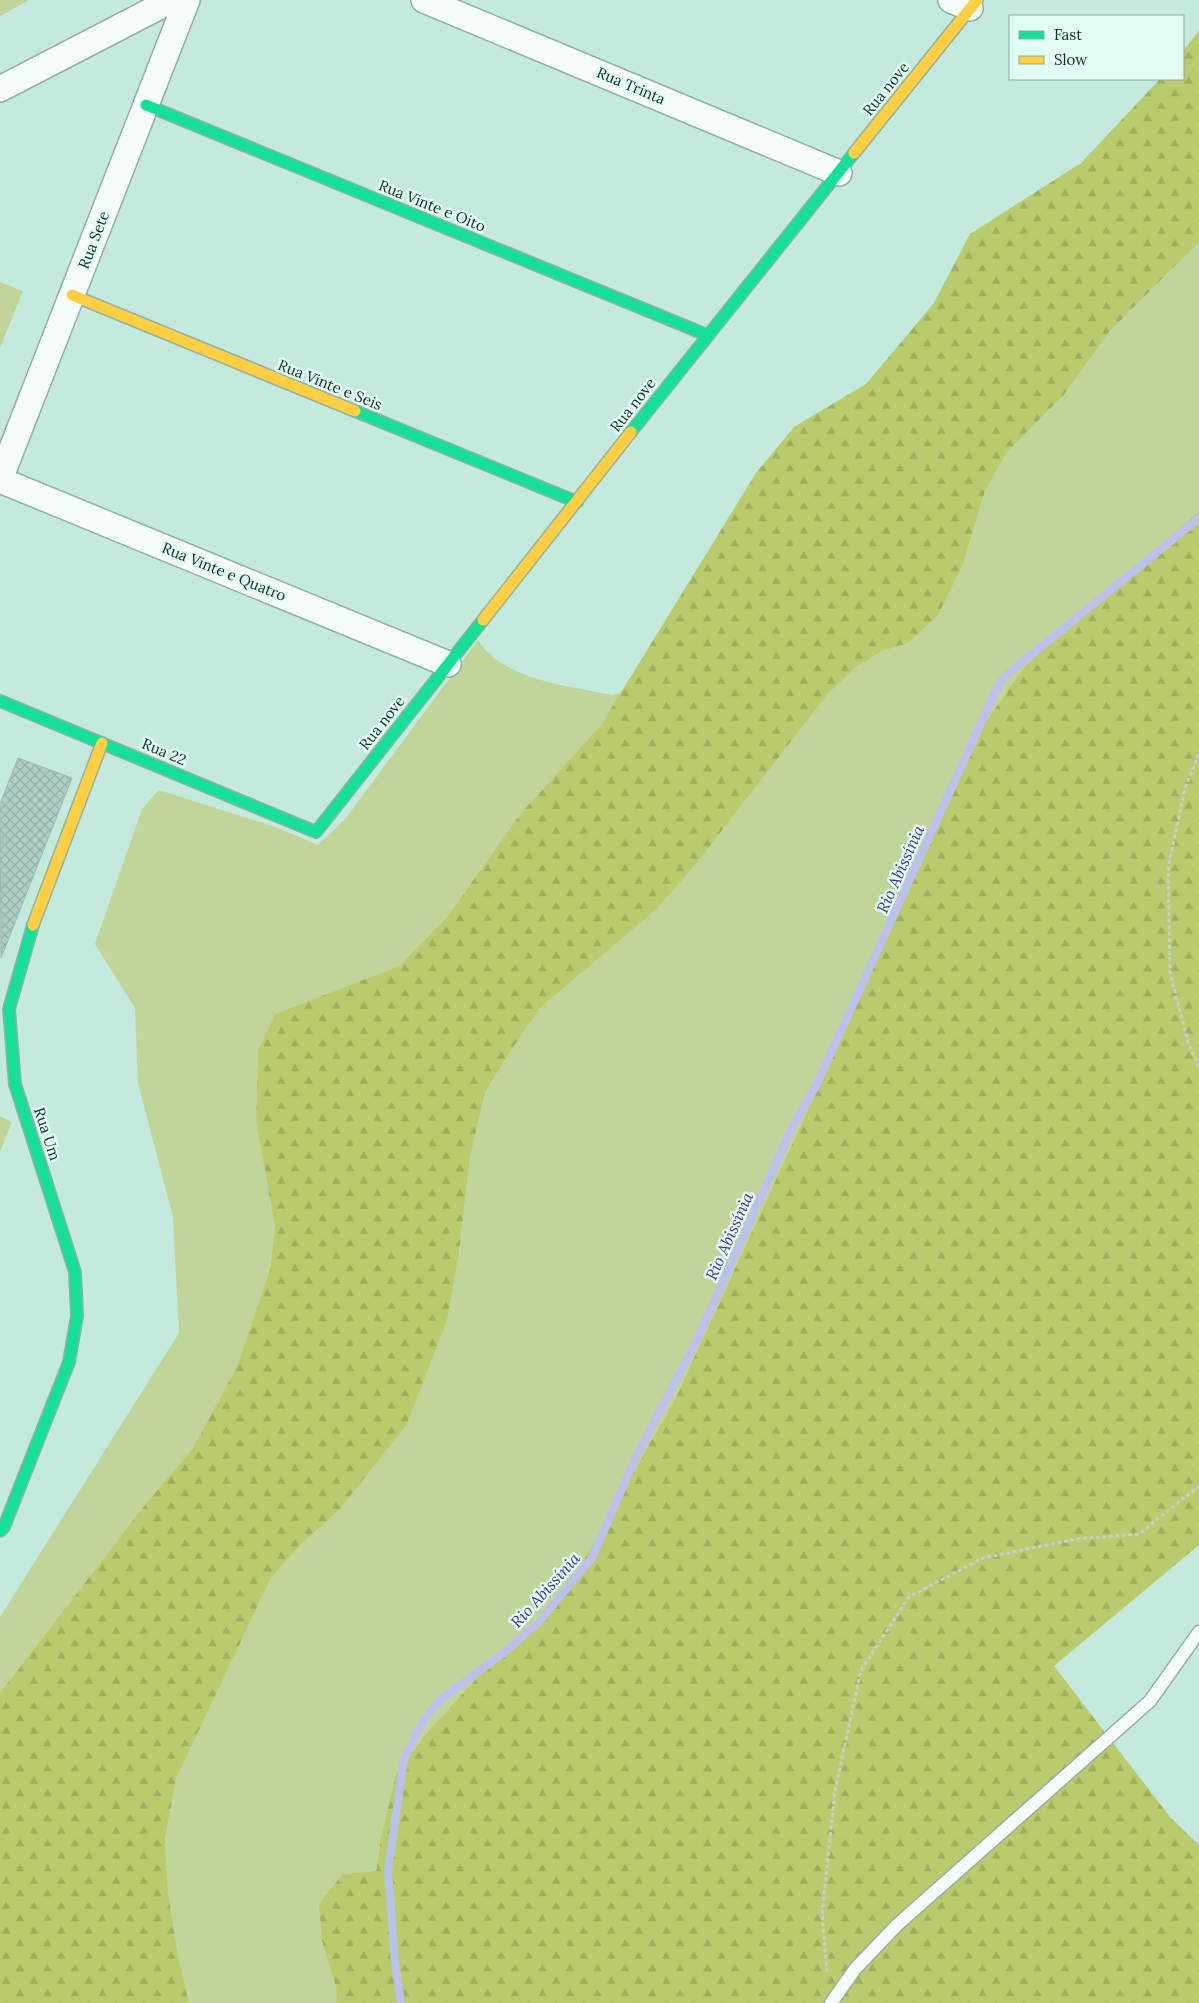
<svg xmlns="http://www.w3.org/2000/svg" width="1199" height="2003" viewBox="0 0 1199 2003" font-family="Lora,serif">
  <style>
    .grass { fill: #c1d499 }
    .forest { fill: url(#forest-firs) }
    .lines { fill: none; stroke-linecap: round; stroke-linejoin: round }
    .stream { stroke: #bbc1eb; stroke-width: 8 }
    .building { fill: url(#building-cross-hatch); stroke: #9abbb3 }
    .lane-casing { stroke: #92b0a6; stroke-width: 15 }
    .street-casing { stroke: #92b0a6; stroke-width: 28 }
    .fast-casing { stroke: #92b0a6; stroke-width: 14 }
    .slow-casing { stroke: #92b0a6; stroke-width: 14 }
    .path { stroke: #c4d0cc; stroke-width: 3; stroke-dasharray: 4 2.5; stroke-linecap: butt }
    .lane { stroke: #f6fcfa; stroke-width: 12 }
    .street { stroke: #f6fcfa; stroke-width: 25 }
    .fast { stroke: #16e098; stroke-width: 11 }
    .slow { stroke: #ffcf43; stroke-width: 11 }
    .labels { text-anchor: middle; stroke-width: 5; stroke-linejoin: round; paint-order: stroke }
    .street-label { font-size: 15px; fill: #112e25; stroke: #e2fdf2 }
    .water-label { font-size: 16px; font-style: italic; fill: #4f27a6; stroke: #e2fdf2 }
  </style>
  <defs>
    <pattern id="forest-firs" width="22" height="20" patternUnits="userSpaceOnUse" patternTransform="scale(1.25)"><rect width="22" height="20" fill="#b9cb6d"/><path d="M5 1l3.5 6h-7zM16 11l3.5 6h-7z" fill="#9eaf5e"/></pattern>
    <pattern id="building-cross-hatch" width="8" height="8" patternUnits="userSpaceOnUse" patternTransform="scale(1.25)"><rect width="8" height="8" fill="#aecec7"/><path d="M0 0l8 8M0 8l8-8" fill="none" stroke="#95b1ab"/></pattern>
  </defs>
  <rect width="100%" height="100%" fill="#c3eadc"/>
  <!-- grass -->
  <g class="grass">
    <path d="M0 0H29L0 16Z"/>
    <path d="M1199 242V511L1025 666 987 720 675 1399 562 1599 485 1669 425 1735 396 1774 382 1832 376 1871 343 1874 322 1941 336 1987 337 2003H189L178 1955 168 1892 165 1839 176 1779 271 1578 302 1543 459 1252 470 1158 485 1094 512 1049 540 1008 657 909 696 864 828 694 855 668 882 651 908 643 963 564 985 491 1007 452 1064 395 1109 332Z"/>
    <path d="M0 282 23 291 0 348Z"/>
    <path d="M478 640C502 680 570 686 612 695L621 693 601 725 521 813 447 917 399 966 275 1014 258 1050 256 1119 275 1228 270 1269 238 1364 193 1448 147 1502 0 1693V1617L179 1333 173 1217 138 1083 135 1008 95 944 142 809 159 790 278 828 318 845 346 818Z"/>
    <path d="M0 1116 12 1122 0 1152Z"/>
  </g>
  <!-- forest -->
  <g class="forest">
    <path d="M1199 31V242L1109 332 1064 395 1007 452 985 491 963 564 938 615 908 643 882 651 855 668 828 694 696 864 657 909 540 1008 512 1049 485 1093 470 1158 459 1252 447 1320 407 1424 339 1510 302 1543 271 1578 176 1779 165 1839 168 1892 178 1955 189 2003H0V1693L147 1502 193 1448 238 1364 270 1269 275 1228 256 1120 258 1050 275 1014 399 966 447 917 521 813 601 725 756 473 794 427 866 384 934 303 970 234 1081 163 1160 79H1183V51Z"/>
    <path d="M1199 511V1545L1054 1666 1170 1817 1199 1845V2003H337L336 1987 322 1941 319 1904 343 1874 376 1871 382 1832 396 1774 425 1735 485 1669 562 1599 675 1399 987 720 1025 666Z"/>
  </g>
  <g class="lines">
    <!-- stream -->
    <path class="stream" d="M401 2003 395 1962 388 1870 404 1759 423 1721 441 1699 505 1652 539 1622 592 1558 636 1457 696 1342 791 1130 816 1086 996 690 1004 677 1199 518"/>
  </g>
  <!-- building -->
  <path class="building" d="M18 758 72 778 1 958 0 804Z"/>
  <g class="lines">
    <defs>
      <path id="lane" d="M831 2003 855 1969 897 1925 1150 1701 1199 1632"/>
      <g id="street">
        <path d="M424 0 839 173"/>
        <path d="M951 0 970 8"/>
        <path d="M0 89 172 0"/>
        <path d="M0 479 187 0"/>
        <path d="M0 480 448 664"/>
      </g>
      <g id="fast">
        <path d="M146 105 707 335"/>
        <path d="M355 411 577 502"/>
        <path d="M631 432 854 153"/>
        <path d="M0 701 316 832 483 620"/>
        <path d="M0 1531 4 1527 69 1362 77 1316 75 1272 15 1084 9 1009 33 925"/>
      </g>
      <g id="slow">
        <path d="M854 153 977 0"/>
        <path d="M72 295 355 411"/>
        <path d="M483 620 631 432"/>
        <path d="M33 925 102 743"/>
      </g>
    </defs>
    <!-- lane casing -->
    <use href="#lane" class="lane-casing"/>
    <!-- street casing -->
    <use href="#street" class="street-casing"/>
    <!-- fast casing -->
    <use href="#fast" class="fast-casing"/>
    <!-- slow casing -->
    <use href="#slow" class="slow-casing"/>
    <!-- path -->
    <g class="path">
      <path d="M1199 754 1185 788 1168 868 1170 972 1188 1042 1199 1067"/>
      <path d="M827 1972 822 1915 835 1791 861 1670 909 1597 983 1558 1076 1539 1139 1534 1199 1486"/>
    </g>
    <!-- lane -->
    <use href="#lane" class="lane"/>
    <!-- street -->
    <use href="#street" class="street"/>
    <!-- fast -->
    <use href="#fast" class="fast"/>
    <!-- slow -->
    <use href="#slow" class="slow"/>
  </g>
  <g class="labels">
    <!-- street labels -->
    <g class="street-label">
      <text transform="translate(631 86) rotate(23)" y="5">Rua Trinta</text>
      <text transform="translate(886 89) rotate(-51)" y="5">Rua nove</text>
      <text transform="translate(432 206) rotate(22)" y="5">Rua Vinte e Oito</text>
      <text transform="translate(94 240) rotate(-69)" y="5">Rua Sete</text>
      <text transform="translate(330 385) rotate(22)" y="5">Rua Vinte e Seis</text>
      <text transform="translate(633 405) rotate(-52)" y="5">Rua nove</text>
      <text transform="translate(224 572) rotate(22)" y="5">Rua Vinte e Quatro</text>
      <text transform="translate(382 723) rotate(-52)" y="5">Rua nove</text>
      <text transform="translate(164 752) rotate(23)" y="5">Rua 22</text>
      <text transform="translate(47 1134) rotate(72)" y="5">Rua Um</text>
    </g>
    <!-- water labels -->
    <g class="water-label">
      <text transform="translate(900 869) rotate(-66)" y="6">Rio Abissínia</text>
      <text transform="translate(729 1236) rotate(-66)" y="6">Rio Abissínia</text>
      <text transform="translate(545 1590) rotate(-48)" y="6">Rio Abissínia</text>
    </g>
  </g>
  <!-- legend -->
  <rect x="1009" y="15" width="175" height="65" fill="#e2fdf2" stroke="#8eaaa0"/>
  <rect x="1019" y="31" width="25" height="8" fill="#16e098" stroke="#8eaaa0"/>
  <text x="1054" y="40" font-size="15" fill="#112e25">Fast</text>
  <rect x="1019" y="56" width="25" height="8" fill="#ffcf43" stroke="#8eaaa0"/>
  <text x="1054" y="65" font-size="15" fill="#112e25">Slow</text>
</svg>
